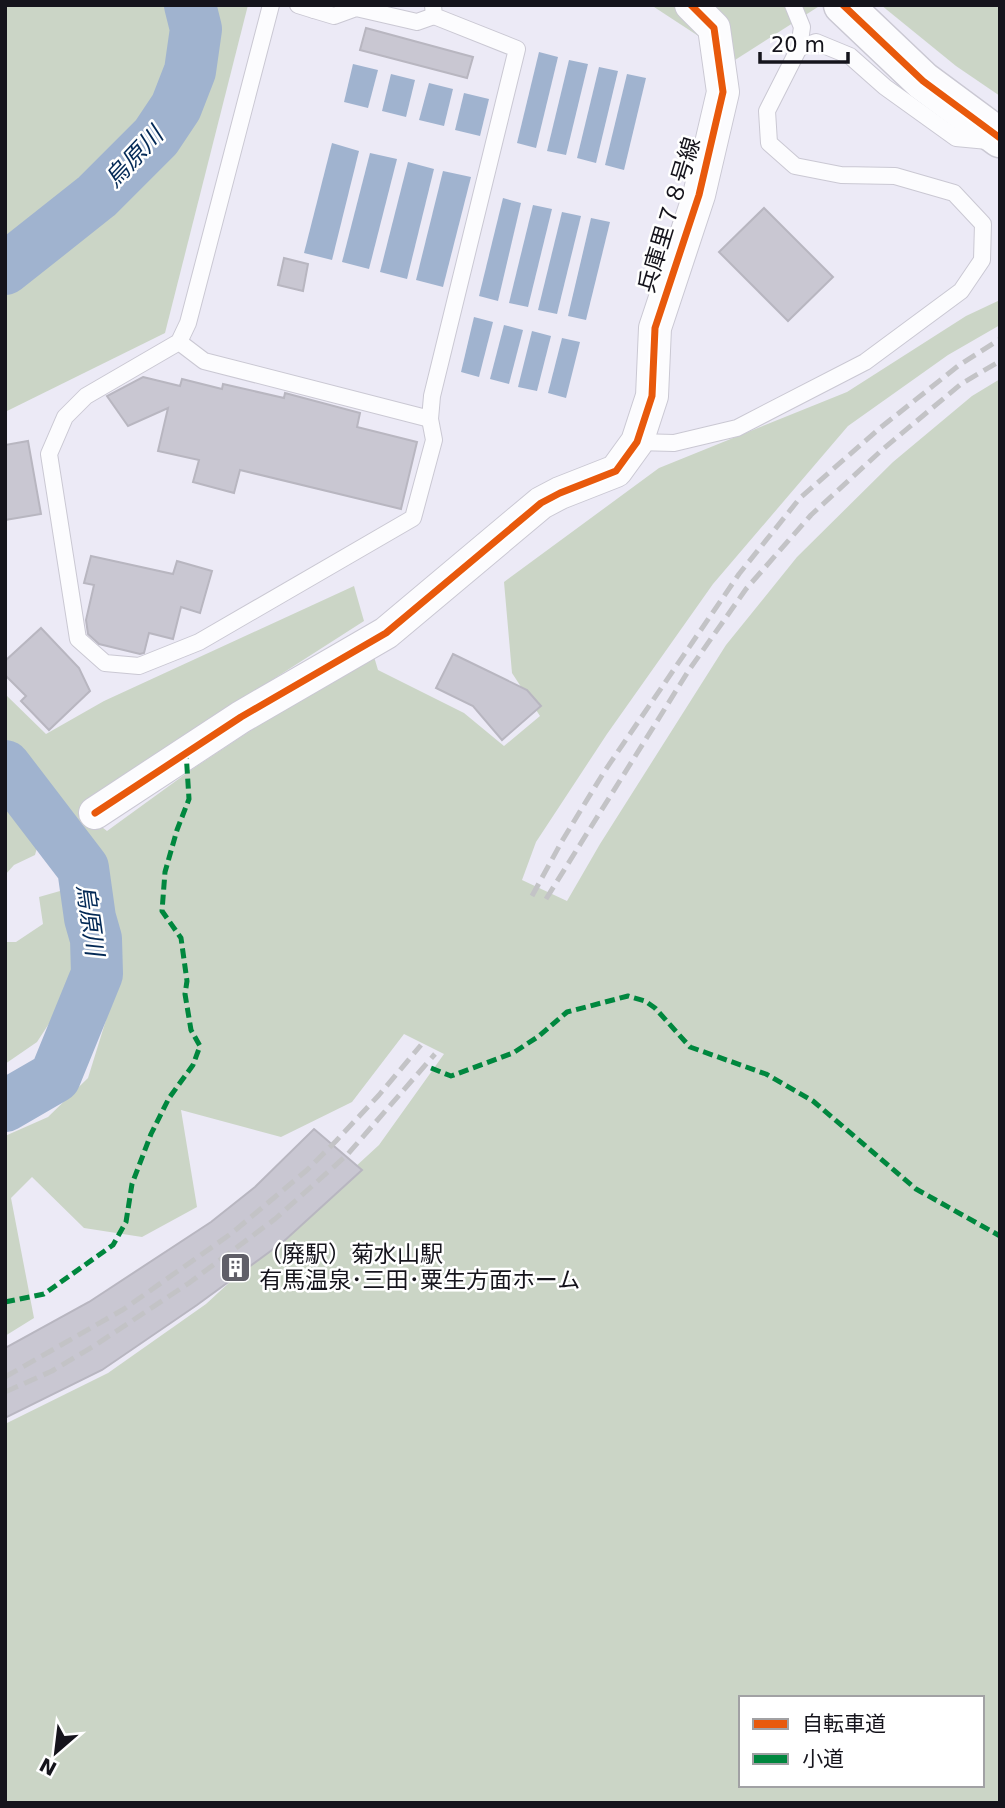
<svg xmlns="http://www.w3.org/2000/svg" width="1005" height="1808" viewBox="0 0 1005 1808" font-family="'DejaVu Sans','Noto Sans JP',sans-serif">
  <style>
    .green { fill: #cbd5c6; fill-rule: evenodd }
    .water { fill: #a0b3cf }
    .lines { fill: none; stroke-linecap: round; stroke-linejoin: round }
    .river { stroke: #a0b3cf; stroke-width: 52 }
    .building { fill: #c9c7d2; stroke: #b8b6c0; stroke-width: 2 }
    .service-casing { stroke: #cac8d3; stroke-width: 18 }
    .minor-casing { stroke: #cac8d3; stroke-width: 34 }
    .tertiary-casing { stroke: #cac8d3; stroke-width: 41 }
    .service { stroke: #fcfcfe; stroke-width: 16 }
    .minor { stroke: #fcfcfe; stroke-width: 32 }
    .tertiary { stroke: #fcfcfe; stroke-width: 38 }
    .rail { stroke: #c3c3c6; stroke-width: 5; stroke-dasharray: 14 7; stroke-linecap: butt }
    .quiet { stroke: #00873e; stroke-width: 5; stroke-dasharray: 10 5; stroke-linecap: butt }
    .cycleway-casing { stroke: #fff; stroke-width: 11 }
    .cycleway { stroke: #e8590c; stroke-width: 7 }
    .labels { text-anchor: middle; stroke-width: 5; stroke-linejoin: round; paint-order: stroke }
    .street-label { font-size: 23px; fill: #15141c; stroke: #fff }
    .poi-label { font-size: 23px; fill: #15141c; stroke: #fff; text-anchor: start }
    .water-label { font-size: 24px; font-style: italic; fill: #022855; stroke: #fff }
  </style>
  <rect width="100%" height="100%" fill="#eceaf6"/>
  <!-- green -->
  <g class="green">
    <path d="M5 5H248L165 333 5 412Z"/>
    <path d="M651 5H821L735 60Z"/>
    <path d="M881 5H1000V96L956 66Z"/>
    <path d="M1000 300V325L948 355 848 426 713 584 607 734 536 842 522 880 567 901 600 844 726 645 797 557 893 462 972 396 1000 379V1803H5V1424L108 1373 206 1304 379 1145 444 1054 404 1034 352 1102 281 1137 181 1110 197 1207 142 1237 84 1228 32 1177 11 1198 34 1318 5 1336V1136L48 1117 88 1078 110 1007 115 933 107 901 90 858 61 828 40 837 35 855 14 865 5 875V694L46 734 104 701 354 586 364 621 138 766 81 811 107 831 191 770 372 650 378 670 464 713 504 746 540 716 512 673 504 582 659 468 847 392 966 316ZM741 1698H982V1785H741Z"/>
    <path d="M60 891 77 894 78 979 37 1042 5 1064V942H16L43 924 39 897Z"/>
  </g>
  <!-- water -->
  <g class="water">
    <path d="M539 52 558 57 536 148 517 143Z"/>
    <path d="M569 60 588 64 566 155 547 151Z"/>
    <path d="M353 64 378 70 368 108 344 102Z"/>
    <path d="M599 67 618 71 596 163 577 158Z"/>
    <path d="M391 74 415 80 406 117 382 111Z"/>
    <path d="M627 74 646 78 624 170 605 165Z"/>
    <path d="M429 83 453 89 444 126 419 120Z"/>
    <path d="M464 93 489 99 480 136 455 130Z"/>
    <path d="M332 143 359 151 332 260 304 253Z"/>
    <path d="M370 153 397 159 369 269 342 262Z"/>
    <path d="M408 162 434 169 407 279 380 272Z"/>
    <path d="M443 171 471 177 443 287 416 280Z"/>
    <path d="M503 198 521 203 498 301 479 296Z"/>
    <path d="M533 205 552 209 528 307 509 303Z"/>
    <path d="M562 212 581 216 557 314 538 310Z"/>
    <path d="M591 218 610 222 586 320 568 316Z"/>
    <path d="M474 317 493 322 479 377 461 372Z"/>
    <path d="M504 325 523 330 509 384 490 379Z"/>
    <path d="M532 331 551 336 537 391 518 387Z"/>
    <path d="M562 338 580 342 566 398 548 393Z"/>
  </g>
  <g class="lines">
    <!-- river -->
    <g class="river">
      <path d="M5 269 97 196 156 137 176 107 190 71 196 29 190 5"/>
      <path d="M5 766 83 868 90 918 96 939 97 974 55 1077 5 1106"/>
    </g>
  </g>
  <!-- building -->
  <g class="building">
    <path d="M366 28 473 57 467 78 360 50Z"/>
    <path d="M764 208 833 277 788 321 719 252Z"/>
    <path d="M284 258 308 264 303 291 278 285Z"/>
    <path d="M143 377 180 386 182 379 222 389 223 384 284 398 285 393 360 413 357 427 417 442 401 509 240 470 234 493 193 482 199 460 158 451 168 408 128 426 107 396Z"/>
    <path d="M28 441 41 514 5 520V445Z"/>
    <path d="M91 556 173 574 177 561 212 571 200 613 181 607 173 639 149 633 144 653 140 654 99 644 88 634 86 620 94 585 84 583Z"/>
    <path d="M41 628 79 668 90 691 49 730 21 701 26 696 5 675V661Z"/>
    <path d="M453 654 527 690 541 706 502 740 473 706 436 688Z"/>
    <path d="M314 1129 362 1170 283 1242 197 1305 102 1370 5 1418V1348L89 1302 211 1222 255 1187Z"/>
  </g>
  <g class="lines">
    <defs>
      <g id="service">
        <path d="M271 5 188 323 179 342 86 396 65 417 49 454 78 639 105 663 139 666 199 642 413 518 434 440 430 419 432 396 517 49 434 16 433 5"/>
        <path d="M298 5 314 10 317 5"/>
        <path d="M314 10 334 16 356 8 417 22 434 16"/>
        <path d="M799 48 816 42 850 56 885 87 956 138 988 141"/>
        <path d="M179 342 204 361 430 419"/>
        <path d="M637 442 674 443 737 428 865 362 961 291 982 260 983 224 954 193 895 176 841 175 795 166 769 143 767 111 799 48 802 27 793 5"/>
      </g>
      <path id="minor" d="M95 813 241 717 386 633 541 503 560 493 616 471 637 442 652 396 655 328 699 195 723 92 714 28 691 5"/>
      <path id="tertiary" d="M843 5 923 81 1000 138"/>
    </defs>
    <!-- service casing -->
    <use href="#service" class="service-casing"/>
    <!-- minor casing -->
    <use href="#minor" class="minor-casing"/>
    <!-- tertiary casing -->
    <use href="#tertiary" class="tertiary-casing"/>
    <!-- service -->
    <use href="#service" class="service"/>
    <!-- minor -->
    <use href="#minor" class="minor"/>
    <!-- tertiary -->
    <use href="#tertiary" class="tertiary"/>
    <!-- rail -->
    <g class="rail">
      <path d="M532 896 562 841 604 772 739 574 800 498 880 428 958 366 1000 339"/>
      <path d="M546 899 689 670 746 589 811 515 883 449 961 384 1000 361"/>
      <path d="M5 1377 124 1309 232 1233 307 1170 336 1141 379 1095 421 1045"/>
      <path d="M5 1392 52 1371 94 1346 189 1283 275 1219 347 1155 435 1054"/>
    </g>
    <!-- quiet -->
    <g class="quiet">
      <path d="M431 1068 451 1076 513 1053 539 1036 567 1012 628 996 645 1001 655 1008 690 1047 766 1074 813 1101 916 1189 1000 1236"/>
      <path d="M5 1302 44 1294 113 1245 126 1222 132 1184 151 1134 169 1098 193 1065 200 1046 191 1030 185 994 187 981 181 938 162 911 165 872 177 830 189 799 186 752"/>
    </g>
    <defs>
      <g id="cycleway">
        <path d="M843 5 923 81 1000 138"/>
        <path d="M95 813 241 717 386 633 541 503 560 493 616 471 637 442 652 396 655 328 699 195 723 92 714 28 691 5"/>
      </g>
    </defs>
    <!-- cycleway casing -->
    <use href="#cycleway" class="cycleway-casing"/>
    <!-- cycleway -->
    <use href="#cycleway" class="cycleway"/>
  </g>
  <!-- icons -->
  <defs>
    <symbol id="building-square" viewBox="-11 -11 22 22"><rect x="-9" y="-9" width="18" height="18" rx="4" fill="#605f68" stroke="#fff"/><path d="M-4-6H4V6H1V3H-1V6H-4ZM-2.5-4.3h1.7v1.8h-1.7ZM.8-4.3h1.7v1.8H.8ZM-2.5-1h1.7V.8h-1.7ZM.8-1h1.7V.8H.8Z" fill="#fff"/></symbol>
  </defs>
  <g fill-rule="evenodd">
    <use href="#building-square" x="218" y="1250" width="35" height="35"/>
  </g>
  <g class="labels">
    <!-- street labels -->
    <g class="street-label">
      <text transform="translate(669 215) rotate(-73)" y="8">兵庫里７８号線</text>
    </g>
    <!-- poi labels -->
    <g class="poi-label">
      <text x="259" y="1262">（廃駅）菊水山駅<tspan x="259" dy="26">有馬温泉･三田･粟生方面ホーム</tspan></text>
    </g>
    <!-- water labels -->
    <g class="water-label">
      <text transform="translate(134 157) rotate(-47)" y="8">烏原川</text>
      <text transform="translate(90 920) rotate(82)" y="8">烏原川</text>
    </g>
  </g>
  <!-- border -->
  <rect width="1005" height="1808" fill="none" stroke="#15141c" stroke-width="14"/>
  <!-- legend -->
  <rect x="739" y="1696" width="245" height="91" fill="#ffffff" stroke="#a1a1a4" stroke-width="2"/>
  <rect x="753" y="1719" width="35" height="10" fill="#e8590c" stroke="#a1a1a4" stroke-width="2"/>
  <text x="802" y="1731" font-size="21" fill="#15141c">自転車道</text>
  <rect x="753" y="1754" width="35" height="10" fill="#00873e" stroke="#a1a1a4" stroke-width="2"/>
  <text x="802" y="1766" font-size="21" fill="#15141c">小道</text>
  <!-- north arrow -->
  <g transform="translate(56 1752) rotate(208)" stroke="#ffffff" stroke-width="5" paint-order="stroke">
  <path d="M0-5L12 26L0 18L-12 26Z" fill="#15141c"/>
  <text y="-10" font-size="19" font-weight="bold" text-anchor="middle" fill="#15141c">N</text>
  </g>
  <!-- scale -->
  <path d="M760 52v10h88v-10" fill="none" stroke="#15141c" stroke-width="3.5"/>
  <text x="771" y="52" font-size="21" fill="#15141c" stroke="#ffffff" stroke-width="5" paint-order="stroke">20 m</text>
</svg>
